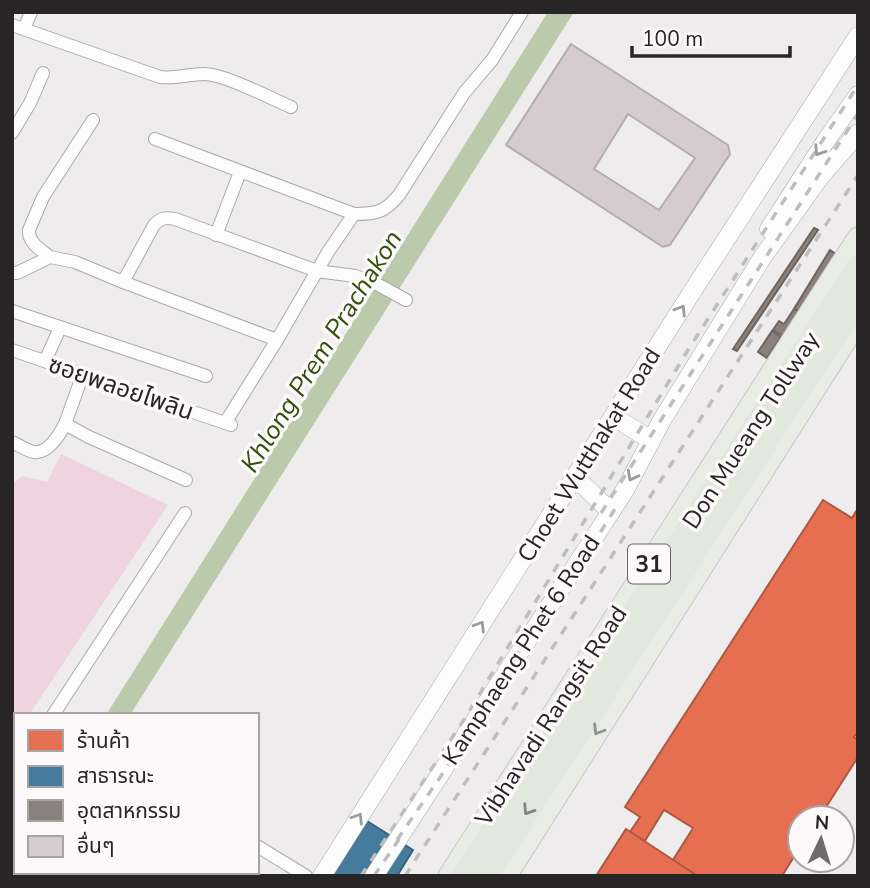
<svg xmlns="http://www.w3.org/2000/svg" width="870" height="888" viewBox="0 0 870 888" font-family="'Nunito Sans','Noto Sans Thai',sans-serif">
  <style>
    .green { fill: #efd4e0 }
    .water { fill: #bacaab }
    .shops { fill: #e76f51; stroke: #ad5944; stroke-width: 2 }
    .public { fill: #457b9d; stroke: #3c6179; stroke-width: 2 }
    .industry { fill: #8a817c; stroke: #6c6562; stroke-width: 2 }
    .building { fill: #d6ccd0; stroke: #b0aeaf; stroke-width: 2; fill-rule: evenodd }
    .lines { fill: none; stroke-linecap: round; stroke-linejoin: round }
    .minor-casing { stroke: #aba9aa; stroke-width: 14 }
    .secondary-casing { stroke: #aba9aa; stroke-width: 19 }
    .trunk-casing { stroke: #c9c8c9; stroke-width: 23 }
    .motorway-casing { stroke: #c9c8c9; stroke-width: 24 }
    .minor { stroke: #fcfcfc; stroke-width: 12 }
    .secondary { stroke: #fcfcfc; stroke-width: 18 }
    .trunk { stroke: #e8ece4; stroke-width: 21 }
    .motorway { stroke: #e3e8de; stroke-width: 23 }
    .rail { stroke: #bfbebe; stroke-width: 3.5; stroke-dasharray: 9 9; stroke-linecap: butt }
    .oneway { stroke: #9c9b9c }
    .oneway2 { stroke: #91928e }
    .oneway3 { stroke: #858682 }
    .labels { text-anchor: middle; stroke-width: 7; stroke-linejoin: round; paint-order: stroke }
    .shield { fill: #fdf8fa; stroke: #676466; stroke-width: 2 }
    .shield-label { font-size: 23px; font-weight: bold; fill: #272526 }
    .street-label { font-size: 24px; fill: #272526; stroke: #fdf8fa }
    .water-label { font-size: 26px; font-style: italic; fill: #32500c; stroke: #fdf8fa }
  </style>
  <rect width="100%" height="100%" fill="#eeeced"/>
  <!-- green -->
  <path class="green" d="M61 454 168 505 29 715H16V734L12 739V485L22 476 47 482Z"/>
  <!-- water -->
  <path class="water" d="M548 12H574L130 715H106Z"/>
  <!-- shops -->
  <g class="shops">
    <path d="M823 500 852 518 858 508V732L854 737 858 740V757L819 818H809L803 814 800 818 793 830 800 834V847L782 876H696V875L673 860 693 828 664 810 645 841 630 832 640 817 625 807Z"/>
    <path d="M626 829 696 875V876H596Z"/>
  </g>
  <!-- public -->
  <path class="public" d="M367 821 413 850 397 876H332Z"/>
  <!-- industry -->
  <g class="industry">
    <path d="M814 228 818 230 737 351 733 349Z"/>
    <path d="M830 250 840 257 801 313 794 309Z"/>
    <path d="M794 309 801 313 785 337 773 330 779 321 784 324Z"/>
    <path d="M772 331 781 337 767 358 758 352Z"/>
  </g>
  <!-- building -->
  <path class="building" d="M571 44 728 145 730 154 670 245 663 247 506 145ZM628 114 695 158 659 210 594 169Z"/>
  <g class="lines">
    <defs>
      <g id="minor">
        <path d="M12 25 160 77C175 79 189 74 204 74 224 74 270 98 291 107"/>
        <path d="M24 29 31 12"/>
        <path d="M12 133 30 103 43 73"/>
        <path d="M155 139 354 214"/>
        <path d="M216 235 240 172"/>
        <path d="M50 257C41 250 28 243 29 230L43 197 93 120"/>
        <path d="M12 273H17L50 257 75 262 123 282 277 340"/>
        <path d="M123 282 154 225C161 218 165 217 175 219L317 271 355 276 375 283 406 300"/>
        <path d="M12 311 206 376"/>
        <path d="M12 350 231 425"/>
        <path d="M45 361 60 328"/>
        <path d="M225 423 277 340 328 252 354 214C377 214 385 212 399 195L464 93 492 60 522 12"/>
        <path d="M65 424 83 374"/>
        <path d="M12 442C19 445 27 451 34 452 48 454 60 434 65 424L89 437 186 480"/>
        <path d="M53 715 185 513"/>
        <path d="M12 758 16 760"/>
        <path d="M12 779 16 773"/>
        <path d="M257 846 306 876"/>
        <path d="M173 872 178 876"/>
        <path d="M100 876 102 872"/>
      </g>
      <g id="secondary">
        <path d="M769 229 825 142 858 95"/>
        <path d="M614 417 651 440"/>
        <path d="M575 477 611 512"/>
        <path d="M322 876 690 295 858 36"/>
        <path d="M374 876 625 490 662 420 762 258 820 177 858 133"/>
      </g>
      <g id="trunk">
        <path d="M449 876 858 238"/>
        <path d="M506 876 858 321"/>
      </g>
      <g id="motorway">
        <path d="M463 876 858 267"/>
        <path d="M486 876 858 300"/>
      </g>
    </defs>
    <!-- minor casing -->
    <use href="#minor" class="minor-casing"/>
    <!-- secondary casing -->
    <use href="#secondary" class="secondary-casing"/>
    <!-- trunk casing -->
    <use href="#trunk" class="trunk-casing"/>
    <!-- motorway casing -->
    <use href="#motorway" class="motorway-casing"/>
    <!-- minor -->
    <use href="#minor" class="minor"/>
    <!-- secondary -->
    <use href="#secondary" class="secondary"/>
    <!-- trunk -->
    <use href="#trunk" class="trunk"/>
    <!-- motorway -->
    <use href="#motorway" class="motorway"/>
    <!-- rail -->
    <g class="rail">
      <path d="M601 513 858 114"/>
      <path d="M572 578 618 504"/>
      <path d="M397 840 476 725 572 562"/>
      <path d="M361 876 465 718 688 350 858 85"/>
      <path d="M374 876 402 835"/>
      <path d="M405 876 858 175"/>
    </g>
  </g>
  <!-- one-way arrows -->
  <defs><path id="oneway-chevron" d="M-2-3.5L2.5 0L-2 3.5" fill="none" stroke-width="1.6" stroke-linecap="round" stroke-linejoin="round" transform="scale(1.75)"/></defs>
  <g class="oneway">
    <use href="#oneway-chevron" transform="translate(819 151) rotate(123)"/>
    <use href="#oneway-chevron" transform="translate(681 310) rotate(-58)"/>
    <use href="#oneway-chevron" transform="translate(632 476) rotate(118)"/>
    <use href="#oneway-chevron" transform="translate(480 626) rotate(-58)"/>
    <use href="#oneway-chevron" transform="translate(358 818) rotate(-58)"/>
  </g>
  <use class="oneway2" href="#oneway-chevron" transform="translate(598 730) rotate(122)"/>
  <use class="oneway3" href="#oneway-chevron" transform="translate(528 810) rotate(123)"/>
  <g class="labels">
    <!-- shield labels -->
    <rect class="shield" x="628" y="544.5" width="42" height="39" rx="5"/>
    <g class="shield-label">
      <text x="649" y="572">31</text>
    </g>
    <!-- street labels -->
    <g class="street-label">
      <text transform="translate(121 388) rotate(19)" y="8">ซอยพลอยไพลิน</text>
      <text transform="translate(751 430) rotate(-57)" y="8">Don Mueang Tollway</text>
      <text transform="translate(589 455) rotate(-58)" y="8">Choet Wutthakat Road</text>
      <text transform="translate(521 650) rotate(-57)" y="8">Kamphaeng Phet 6 Road</text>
      <text transform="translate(551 716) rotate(-57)" y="8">Vibhavadi Rangsit Road</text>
    </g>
    <!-- water labels -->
    <g class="water-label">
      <text transform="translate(321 351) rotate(-58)" y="9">Khlong Prem Prachakon</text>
    </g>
  </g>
  <!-- border -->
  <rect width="870" height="888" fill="none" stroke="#272526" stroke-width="28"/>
  <!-- legend -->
  <rect x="14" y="713" width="245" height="161" fill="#fdf8fa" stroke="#a7a4a5" stroke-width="2"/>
  <rect x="28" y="730" width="35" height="21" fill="#e76f51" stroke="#a7a4a5" stroke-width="2"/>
  <text x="77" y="748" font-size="21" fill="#272526">ร้านค้า</text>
  <rect x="28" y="766" width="35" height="21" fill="#457b9d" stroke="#a7a4a5" stroke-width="2"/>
  <text x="77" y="783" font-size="21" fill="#272526">สาธารณะ</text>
  <rect x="28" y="800" width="35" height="21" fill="#8a817c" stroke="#a7a4a5" stroke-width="2"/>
  <text x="77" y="818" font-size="21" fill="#272526">อุตสาหกรรม</text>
  <rect x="28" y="836" width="35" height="21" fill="#d6ccd0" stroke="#a7a4a5" stroke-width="2"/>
  <text x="77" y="853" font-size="21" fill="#272526">อื่นๆ</text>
  <!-- north arrow -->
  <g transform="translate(821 839) rotate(4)"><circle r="33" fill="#fdf8fa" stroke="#a7a4a5" stroke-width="2"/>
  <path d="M0-5L12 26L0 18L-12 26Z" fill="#6d6b6c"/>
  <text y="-10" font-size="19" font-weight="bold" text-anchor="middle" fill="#272526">N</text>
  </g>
  <!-- scale -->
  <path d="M632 46v10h158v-10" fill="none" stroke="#272526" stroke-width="3.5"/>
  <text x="642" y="46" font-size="21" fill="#272526" stroke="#fdf8fa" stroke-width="5" paint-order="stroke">100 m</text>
</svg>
